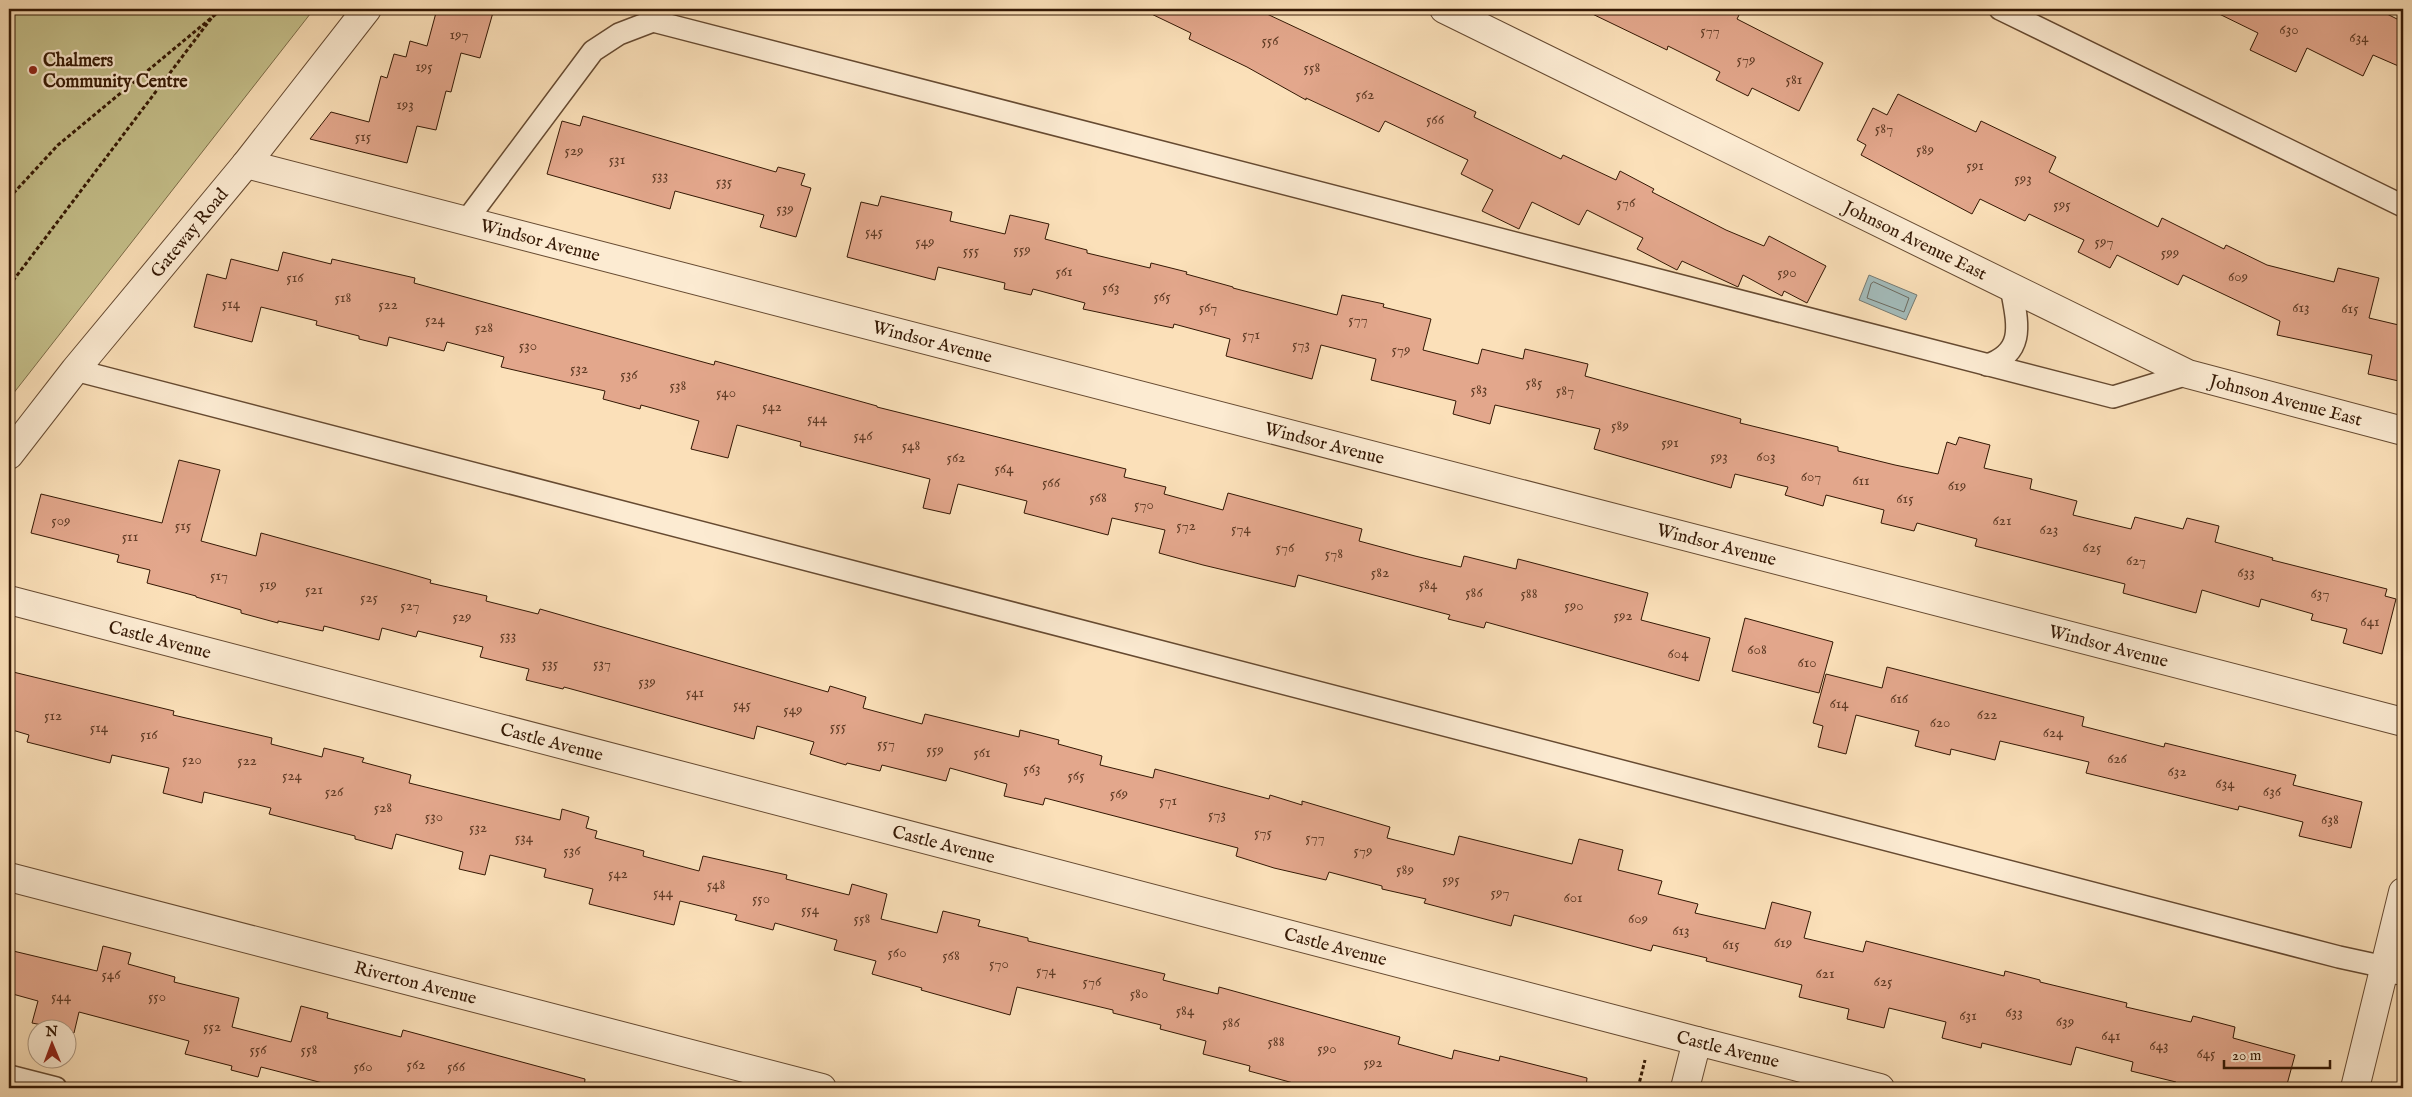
<svg xmlns="http://www.w3.org/2000/svg" width="2412" height="1097" viewBox="0 0 2412 1097" font-family="'IM FELL English',serif">
  <style>
    .green { fill: #c5c08b; stroke: #7c6c48 }
    .water { fill: #a3bbba; stroke: #777a71 }
    .lines { fill: none; stroke-linecap: round; stroke-linejoin: round }
    .shore { stroke: #6c6a5f; stroke-width: 1 }
    .building { fill: #e3a78c; stroke: #341804 }
    .service-casing { stroke: #664a31; stroke-width: 24 }
    .minor-casing { stroke: #664a31; stroke-width: 30 }
    .tertiary-casing { stroke: #664a31; stroke-width: 30 }
    .path { stroke: #341804; stroke-width: 3; stroke-dasharray: 4 2.5; stroke-linecap: butt }
    .service { stroke: #fcebd2; stroke-width: 21 }
    .minor { stroke: #fcebd2; stroke-width: 28 }
    .tertiary { stroke: #fcebd2; stroke-width: 28 }
    .poi-dot { fill: #8f2418; stroke: #fcebd2; stroke-width: 2 }
    .labels { text-anchor: middle; stroke-width: 4.5; stroke-linejoin: round; paint-order: stroke }
    .number-label { font-size: 15px; fill: #603c26 }
    .poi-label { font-size: 18px; font-weight: bold; fill: #341804; stroke: #fcebd2; text-anchor: start }
    .street-label { font-size: 18px; fill: #341804; stroke: #fcebd2 }
  </style>
  <rect width="100%" height="100%" fill="#fbe0b9"/>
  <filter id="stains"><feTurbulence type="fractalNoise" baseFrequency=".004" numOctaves="4"/><feColorMatrix values="0 0 0 0 .2 0 0 0 0 .09 0 0 0 0 .02 0 0 0 .5 -.17"/></filter>
  <radialGradient id="worn" r=".72"><stop offset=".6" stop-color="#630" stop-opacity="0"/><stop offset="1" stop-color="#630" stop-opacity=".3"/></radialGradient>
  <!-- green -->
  <path class="green" d="M9 9H314L9 399Z"/>
  <!-- water -->
  <path class="water" d="M1869 275 1917 295 1906 320 1859 300Z"/>
  <g class="lines">
    <!-- shore -->
    <path class="shore" d="M1874 282 1909 298 1904 312 1867 298 1871 284Z"/>
  </g>
  <!-- building -->
  <g class="building">
    <path d="M437 9H494L480 58 461 53 451 92 446 91 436 130 417 126 407 163 310 139 331 112 369 122 381 76 387 78 394 54 406 57 410 41 427 46Z"/>
    <path d="M1141 9H1267V14L1476 112 1474 117 1561 159 1563 155 1616 180 1620 171 1654 189 1652 192 1726 230 1764 246 1769 236 1826 266 1807 303 1784 291 1782 296 1743 275 1738 287 1682 261 1677 270 1637 249 1643 238 1587 210 1579 225 1532 202 1519 229 1482 211 1493 190 1461 174 1468 160 1385 121 1379 132 1306 98V100L1247 67 1189 39 1191 33Z"/>
    <path d="M1582 9H1742L1737 19 1823 63 1799 111 1752 88 1748 96 1716 80 1720 72 1668 46 1667 50Z"/>
    <path d="M2209 9H2377L2403 22V68L2373 55 2363 76 2307 48 2296 72 2250 50 2258 33Z"/>
    <path d="M1898 94 1976 132 1981 121 2056 157 2049 172 2158 227 2162 218 2224 249 2226 245 2267 265 2334 282 2338 268 2379 278 2369 318 2403 326V382L2368 374 2372 355 2277 335 2280 321 2183 275 2178 285 2117 255 2110 268 2078 252 2084 240 2029 214 2025 221 1980 199 1972 214 1861 155 1866 145 1857 140 1873 108 1887 115Z"/>
    <path d="M583 116 776 172 778 167 805 174 801 185 811 188 796 237 760 227 764 215 675 191 670 209 547 174 562 121 580 126Z"/>
    <path d="M881 196 952 212 950 221 1005 234 1010 215 1049 224 1045 239 1087 250V253L1150 268 1151 263 1187 272 1186 274 1233 287V288L1337 315 1342 295 1384 304 1383 307 1431 319 1423 350 1478 364 1482 349 1523 359 1525 349 1588 364 1585 376 1741 419 1740 423 1838 447V451L1895 465 1938 474 1947 442 1956 445 1959 437 1990 445 1984 468 2032 479 2030 489 2077 501 2073 515 2131 529 2135 517 2183 529 2187 518 2219 526 2215 542 2273 558 2272 560 2387 589 2385 596 2396 599 2382 654 2343 643 2347 629 2311 620 2313 614 2261 599 2259 607 2202 590 2196 613 2123 593 2125 584 1975 546 1977 539 1917 523 1914 531 1881 523 1884 510 1826 495 1823 506 1785 495 1788 487 1735 474 1731 488 1594 449 1600 429 1495 405 1490 424 1453 414 1456 401 1371 380 1376 359 1321 345 1312 379 1226 356 1230 339 1174 324 1173 328 1083 309 1085 303 1033 289 1031 295 1004 289 1005 283 938 267 935 280 847 257 861 202 878 206Z"/>
    <path d="M283 252 331 264 332 259 415 278 414 283 714 365 715 361 877 406V407L1126 469 1124 477 1166 487 1164 494 1223 510 1228 493 1362 529 1359 541 1415 556 1461 567 1464 556 1516 569 1518 559 1648 593 1641 620 1710 638 1699 681 1486 622 1484 628 1448 619 1450 615 1298 575 1295 587 1203 565 1159 553 1165 530 1112 518 1108 535 1024 513 1027 501 958 484 950 514 923 508 930 479 800 446 801 442 737 425 728 458 691 449 699 421 641 405 640 409 603 399 605 391 501 367 504 357 447 342 444 351 389 337 387 346 359 339V336L316 325 317 321 261 307 252 342 194 327 207 274 226 279 231 259 278 271Z"/>
    <path d="M179 460 220 470 201 541 256 556 261 533 396 570 431 580 430 583 487 596 486 601 538 614 540 609 828 692 830 686 866 697 863 708 922 724 925 714 1019 737 1020 730 1059 740 1058 744 1102 756 1100 765 1153 778 1155 769 1269 799 1270 795 1302 805V801L1390 827 1387 838 1454 855 1459 836 1572 864 1579 839 1623 850 1618 870 1662 881 1658 894 1698 904 1695 913 1765 929 1772 902 1811 912 1804 938 1863 952 1866 941 2004 976 2005 971 2040 980V982L2127 1003 2126 1007 2191 1022 2193 1016 2235 1027 2233 1038 2295 1055 2286 1088H2174L2176 1082 2131 1071 2133 1062 2076 1047 2071 1065 1982 1043 1981 1048 1942 1038 1946 1022 1889 1008 1884 1028 1847 1019 1849 1009 1799 997 1802 985 1706 961 1707 958 1653 945 1651 951 1514 915 1511 926 1424 903 1426 899 1382 889V886L1329 872 1326 880 1274 868 1236 856 1238 848 1045 798 1043 805 1004 796 1007 784 950 768 946 781 882 765 880 771 847 763 846 765 810 754 814 742 757 726 754 739 564 687 563 689 526 680 529 669 480 657 483 647 418 631 416 637 382 628 379 640 324 626 323 631 278 621V623L241 613V610L196 597V596L147 583 150 570 117 562 119 555 31 533 41 494 162 523Z"/>
    <path d="M1745 618 1833 642 1819 693 1732 671Z"/>
    <path d="M1887 667 2084 717 2082 726 2164 747 2165 743 2296 775 2293 785 2362 802 2351 848 2299 836 2303 822 2239 806 2238 810 2086 773 2089 762 2000 741 1995 760 1951 749 1950 755 1915 746 1919 731 1856 715 1846 754 1818 747 1823 726 1813 723 1826 674 1882 688Z"/>
    <path d="M9 671 174 711 173 715 272 738 271 744 322 757 324 748 364 758 362 762 411 775 409 783 560 820 562 809 589 817 586 828 597 831 595 838 644 851 643 856 699 871 703 856 787 875 786 879 849 895 852 884 887 894 881 919 937 933 943 911 980 920 978 926 1028 938V941L1165 974 1163 980 1218 994 1219 987 1400 1037 1398 1044 1452 1059 1454 1050 1499 1061 1500 1056 1587 1078 1586 1088H1296L1297 1084 1249 1071 1250 1066 1203 1054 1206 1041 1160 1029 1161 1025 1113 1013V1010L1017 987 1010 1015 921 990 922 988 872 974 876 961 834 950 837 940 775 923 773 930 735 920 737 915 680 901 674 925 589 904 593 889 544 877 546 869 490 855 485 875 459 869 463 852 396 834 392 849 355 839V836L269 814 271 808 204 792 202 803 163 793 169 768 112 755 110 763 27 742 29 735 9 729Z"/>
    <path d="M103 946 131 953 128 964 175 977 174 982 239 998 232 1027 291 1042 301 1006 328 1013 327 1018 401 1037 403 1030 585 1079 584 1088H342L261 1067 258 1077 231 1070 232 1066 185 1054 189 1041 79 1012 74 1033 68 1031V1030L32 1023 38 1001 9 993V950L97 971Z"/>
  </g>
  <g class="lines">
    <defs>
      <g id="service">
        <path d="M662 9 653 21 2113 397 2188 374"/>
        <path d="M2000 9 2403 206"/>
        <path d="M466 221 593 51 619 34 653 21"/>
        <path d="M1987 365C2027 352 2017 321 2011 287"/>
        <path d="M75 370 2339 957 2385 967"/>
        <path d="M9 1076 56 1088"/>
      </g>
      <g id="minor">
        <path id="s1" d="M1444 9 2188 374 2403 431"/>
        <path id="s2" d="M246 164 2403 722"/>
        <path id="s3" d="M9 600 1697 1041"/>
        <path id="s4" d="M9 877 822 1088"/>
        <path d="M2385 967 2403 971"/>
      </g>
      <g id="tertiary">
        <path id="s5" d="M9 455 75 370 246 164 367 9"/>
        <path d="M1685 1088 1697 1041 1880 1088"/>
        <path d="M2355 1088 2403 892"/>
      </g>
    </defs>
    <!-- service casing -->
    <use href="#service" class="service-casing"/>
    <!-- minor casing -->
    <use href="#minor" class="minor-casing"/>
    <!-- tertiary casing -->
    <use href="#tertiary" class="tertiary-casing"/>
    <!-- path -->
    <g class="path">
      <path d="M9 198 58 145 222 9"/>
      <path d="M9 286 213 16"/>
      <path d="M1638 1088 1645 1060"/>
    </g>
    <!-- service -->
    <use href="#service" class="service"/>
    <!-- minor -->
    <use href="#minor" class="minor"/>
    <!-- tertiary -->
    <use href="#tertiary" class="tertiary"/>
  </g>
  <!-- markers -->
  <circle class="poi-dot" cx="33" cy="70" r="5"/>
  <g class="labels">
    <!-- number labels -->
    <g class="number-label">
      <text x="2289" y="34">630</text>
      <text x="1710" y="35">577</text>
      <text x="459" y="39">197</text>
      <text x="2359" y="42">634</text>
      <text x="1270" y="45">556</text>
      <text x="1746" y="64">579</text>
      <text x="424" y="71">195</text>
      <text x="1312" y="72">558</text>
      <text x="1794" y="84">581</text>
      <text x="1365" y="99">562</text>
      <text x="405" y="109">193</text>
      <text x="1435" y="124">566</text>
      <text x="1884" y="133">587</text>
      <text x="363" y="141">515</text>
      <text x="1925" y="154">589</text>
      <text x="574" y="155">529</text>
      <text x="617" y="164">531</text>
      <text x="1975" y="170">591</text>
      <text x="660" y="180">533</text>
      <text x="2023" y="183">593</text>
      <text x="724" y="186">535</text>
      <text x="1626" y="207">576</text>
      <text x="2062" y="209">595</text>
      <text x="785" y="213">539</text>
      <text x="874" y="236">545</text>
      <text x="925" y="246">549</text>
      <text x="2104" y="246">597</text>
      <text x="1022" y="254">559</text>
      <text x="971" y="255">555</text>
      <text x="2170" y="257">599</text>
      <text x="1064" y="276">561</text>
      <text x="1787" y="277">590</text>
      <text x="2238" y="281">609</text>
      <text x="295" y="282">516</text>
      <text x="1111" y="292">563</text>
      <text x="1162" y="301">565</text>
      <text x="343" y="302">518</text>
      <text x="231" y="308">514</text>
      <text x="388" y="309">522</text>
      <text x="1208" y="312">567</text>
      <text x="2301" y="312">613</text>
      <text x="2350" y="313">615</text>
      <text x="435" y="324">524</text>
      <text x="1358" y="324">577</text>
      <text x="484" y="332">528</text>
      <text x="1251" y="339">571</text>
      <text x="1301" y="349">573</text>
      <text x="528" y="350">530</text>
      <text x="1401" y="354">579</text>
      <text x="579" y="373">532</text>
      <text x="629" y="379">536</text>
      <text x="1534" y="387">585</text>
      <text x="678" y="390">538</text>
      <text x="1479" y="394">583</text>
      <text x="1565" y="395">587</text>
      <text x="726" y="397">540</text>
      <text x="772" y="411">542</text>
      <text x="817" y="423">544</text>
      <text x="1620" y="430">589</text>
      <text x="863" y="440">546</text>
      <text x="1670" y="447">591</text>
      <text x="911" y="450">548</text>
      <text x="1719" y="461">593</text>
      <text x="1766" y="461">603</text>
      <text x="956" y="462">562</text>
      <text x="1004" y="473">564</text>
      <text x="1811" y="481">607</text>
      <text x="1861" y="485">611</text>
      <text x="1051" y="487">566</text>
      <text x="1957" y="490">619</text>
      <text x="1098" y="502">568</text>
      <text x="1905" y="503">615</text>
      <text x="1144" y="509">570</text>
      <text x="61" y="525">509</text>
      <text x="2002" y="525">621</text>
      <text x="183" y="530">515</text>
      <text x="1186" y="530">572</text>
      <text x="1241" y="533">574</text>
      <text x="2049" y="534">623</text>
      <text x="130" y="541">511</text>
      <text x="1285" y="552">576</text>
      <text x="2092" y="552">625</text>
      <text x="1334" y="558">578</text>
      <text x="2136" y="565">627</text>
      <text x="1380" y="577">582</text>
      <text x="2246" y="577">633</text>
      <text x="219" y="580">517</text>
      <text x="268" y="589">519</text>
      <text x="1428" y="589">584</text>
      <text x="314" y="594">521</text>
      <text x="1474" y="597">586</text>
      <text x="1529" y="598">588</text>
      <text x="2320" y="598">637</text>
      <text x="369" y="602">525</text>
      <text x="410" y="610">527</text>
      <text x="1574" y="610">590</text>
      <text x="1623" y="620">592</text>
      <text x="462" y="621">529</text>
      <text x="2370" y="626">641</text>
      <text x="508" y="640">533</text>
      <text x="1757" y="654">608</text>
      <text x="1678" y="658">604</text>
      <text x="1807" y="667">610</text>
      <text x="550" y="668">535</text>
      <text x="602" y="668">537</text>
      <text x="647" y="686">539</text>
      <text x="695" y="697">541</text>
      <text x="1899" y="703">616</text>
      <text x="1839" y="708">614</text>
      <text x="742" y="709">545</text>
      <text x="793" y="714">549</text>
      <text x="1987" y="719">622</text>
      <text x="53" y="720">512</text>
      <text x="1940" y="727">620</text>
      <text x="838" y="731">555</text>
      <text x="99" y="732">514</text>
      <text x="2053" y="737">624</text>
      <text x="149" y="739">516</text>
      <text x="886" y="748">557</text>
      <text x="935" y="754">559</text>
      <text x="982" y="757">561</text>
      <text x="2117" y="763">626</text>
      <text x="192" y="764">520</text>
      <text x="247" y="765">522</text>
      <text x="1032" y="773">563</text>
      <text x="2177" y="776">632</text>
      <text x="292" y="780">524</text>
      <text x="1076" y="780">565</text>
      <text x="2225" y="788">634</text>
      <text x="334" y="796">526</text>
      <text x="2272" y="796">636</text>
      <text x="1119" y="798">569</text>
      <text x="1168" y="805">571</text>
      <text x="383" y="812">528</text>
      <text x="1217" y="819">573</text>
      <text x="434" y="821">530</text>
      <text x="2330" y="824">638</text>
      <text x="478" y="832">532</text>
      <text x="1263" y="837">575</text>
      <text x="524" y="842">534</text>
      <text x="1315" y="842">577</text>
      <text x="572" y="855">536</text>
      <text x="1363" y="855">579</text>
      <text x="1405" y="874">589</text>
      <text x="618" y="878">542</text>
      <text x="1451" y="884">595</text>
      <text x="716" y="889">548</text>
      <text x="663" y="897">544</text>
      <text x="1500" y="897">597</text>
      <text x="1573" y="902">601</text>
      <text x="761" y="903">550</text>
      <text x="810" y="914">554</text>
      <text x="862" y="923">558</text>
      <text x="1638" y="923">609</text>
      <text x="1681" y="935">613</text>
      <text x="1783" y="947">619</text>
      <text x="1731" y="949">615</text>
      <text x="897" y="957">560</text>
      <text x="951" y="960">568</text>
      <text x="999" y="968">570</text>
      <text x="1046" y="975">574</text>
      <text x="1825" y="978">621</text>
      <text x="111" y="979">546</text>
      <text x="1092" y="986">576</text>
      <text x="1883" y="986">625</text>
      <text x="1139" y="998">580</text>
      <text x="61" y="1001">544</text>
      <text x="157" y="1001">550</text>
      <text x="1185" y="1015">584</text>
      <text x="2014" y="1017">633</text>
      <text x="1968" y="1020">631</text>
      <text x="2065" y="1026">639</text>
      <text x="1231" y="1027">586</text>
      <text x="212" y="1031">552</text>
      <text x="2111" y="1040">641</text>
      <text x="1276" y="1046">588</text>
      <text x="2159" y="1050">643</text>
      <text x="1327" y="1053">590</text>
      <text x="258" y="1054">556</text>
      <text x="309" y="1054">558</text>
      <text x="2206" y="1058">645</text>
      <text x="1373" y="1067">592</text>
      <text x="416" y="1069">562</text>
      <text x="363" y="1071">560</text>
      <text x="456" y="1071">566</text>
    </g>
    <!-- poi labels -->
    <g class="poi-label">
      <text x="43" y="66">Chalmers<tspan x="43" dy="21">Community Centre</tspan></text>
    </g>
    <!-- street labels -->
    <g class="street-label">
      <text dy="6" stroke="none"><textPath href="#s5" startOffset="286">Gateway Road</textPath></text>
      <text dy="6" stroke="none"><textPath href="#s2" startOffset="304">Windsor Avenue</textPath></text>
      <text dy="6" stroke="none"><textPath href="#s1" startOffset="525">Johnson Avenue East</textPath></text>
      <text dy="6" stroke="none"><textPath href="#s2" startOffset="709">Windsor Avenue</textPath></text>
      <text dy="6" stroke="none"><textPath href="#s1" startOffset="930">Johnson Avenue East</textPath></text>
      <text dy="6" stroke="none"><textPath href="#s2" startOffset="1114">Windsor Avenue</textPath></text>
      <text dy="6" stroke="none"><textPath href="#s2" startOffset="1519">Windsor Avenue</textPath></text>
      <text dy="6" stroke="none"><textPath href="#s3" startOffset="156">Castle Avenue</textPath></text>
      <text dy="6" stroke="none"><textPath href="#s2" startOffset="1924">Windsor Avenue</textPath></text>
      <text dy="6" stroke="none"><textPath href="#s3" startOffset="561">Castle Avenue</textPath></text>
      <text dy="6" stroke="none"><textPath href="#s3" startOffset="966">Castle Avenue</textPath></text>
      <text dy="6" stroke="none"><textPath href="#s3" startOffset="1371">Castle Avenue</textPath></text>
      <text dy="6" stroke="none"><textPath href="#s4" startOffset="420">Riverton Avenue</textPath></text>
      <text transform="translate(1728 1049) rotate(14)" y="6">Castle Avenue</text>
    </g>
  </g>
  <!-- margin -->
  <rect width="2412" height="1097" fill="none" stroke="#fbe0b9" stroke-width="30"/>
  <rect x="10" y="10" width="2392" height="1077" fill="none" stroke="#341804" stroke-width="2.5"/>
  <rect x="15" y="15" width="2382" height="1067" fill="none" stroke="#341804"/>
  <!-- north arrow -->
  <g transform="translate(52 1044) rotate(359)"><circle r="24" fill="#fcebd2" stroke="#ac9780"/>
  <path d="M0-4L9 19L0 12L-9 19Z" fill="#8f2418"/>
  <text y="-8" font-size="14" font-weight="bold" text-anchor="middle" fill="#341804">N</text>
  </g>
  <!-- scale -->
  <path d="M2224 1060v8h106v-8" fill="none" stroke="#341804" stroke-width="2.5"/>
  <text x="2232" y="1060" font-size="15" fill="#341804" stroke="#fcebd2" stroke-width="4" paint-order="stroke">20 m</text>
  <rect width="100%" height="100%" filter="url(#stains)"/>
  <rect width="100%" height="100%" fill="url(#worn)"/>
</svg>
